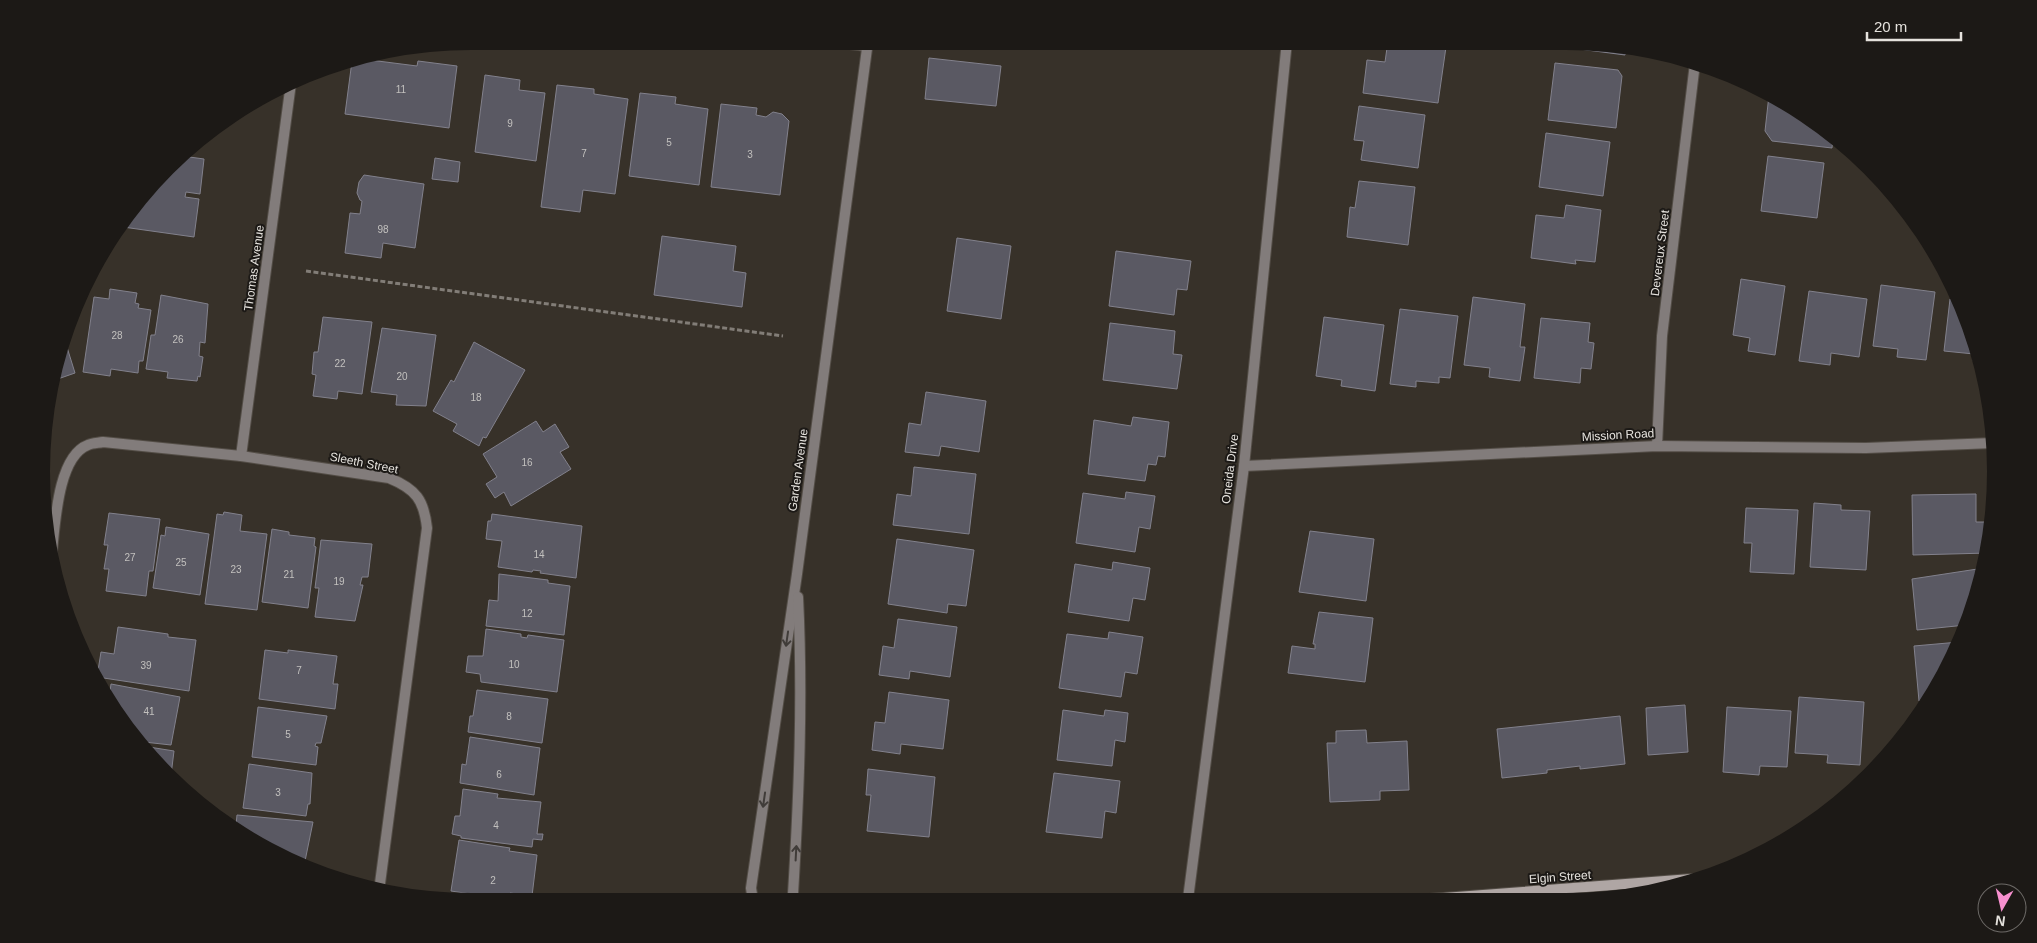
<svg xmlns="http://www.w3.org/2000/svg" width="2037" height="943" viewBox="0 0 2037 943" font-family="Arial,sans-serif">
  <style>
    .building { fill: #5a5963; stroke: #82818c }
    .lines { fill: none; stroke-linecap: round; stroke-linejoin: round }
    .minor-casing { stroke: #534d46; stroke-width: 12 }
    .tertiary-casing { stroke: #534d46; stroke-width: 12 }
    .secondary-casing { stroke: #534d46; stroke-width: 12 }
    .path { stroke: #827d77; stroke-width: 3; stroke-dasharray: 5 2.5; stroke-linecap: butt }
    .minor { stroke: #827c7b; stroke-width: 10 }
    .tertiary { stroke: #827c7b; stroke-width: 10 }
    .secondary { stroke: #afa6a4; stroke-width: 10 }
    .oneway { stroke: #403c39 }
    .labels { text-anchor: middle; stroke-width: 4; stroke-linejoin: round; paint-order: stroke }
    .number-label { font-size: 10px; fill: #c2c0be }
    .street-label { font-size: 12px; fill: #e5e2dd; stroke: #1c1916 }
  </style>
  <rect width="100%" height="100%" fill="#373129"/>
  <!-- building -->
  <g class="building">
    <path d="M1388 41 1446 47 1438 103 1363 93 1367 60 1385 62Z"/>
    <path d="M1565 41 1626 47 1625 55 1564 47Z"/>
    <path d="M929 58 1001 66 996 106 925 99Z"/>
    <path d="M362 59 417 66 418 61 457 66 449 128 345 114 352 61Z"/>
    <path d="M1555 63 1618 70 1622 76 1616 128 1548 120Z"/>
    <path d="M485 75 520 80 519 90 545 93 536 161 475 152Z"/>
    <path d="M557 85 594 89V94L628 99 615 194 583 190 580 212 541 207Z"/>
    <path d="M640 93 676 97 675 104 708 109 699 185 629 176Z"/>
    <path d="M1769 95 1804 114 1833 137 1832 148 1772 141 1765 131Z"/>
    <path d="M721 104 757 108 756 115 766 117 773 112 782 114 789 121 780 195 711 187Z"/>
    <path d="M1359 106 1425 115 1418 168 1361 160 1364 141 1354 140Z"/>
    <path d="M1546 133 1610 142 1603 196 1539 187Z"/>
    <path d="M198 140V147L192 151 186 150Z"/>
    <path d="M182 156 204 159 200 194 186 192 185 197 199 199 194 237 123 227Z"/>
    <path d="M1768 156 1824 163 1817 218 1761 211Z"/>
    <path d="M435 158 460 162 458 182 432 179Z"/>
    <path d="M364 175 424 184 415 248 383 243 381 258 345 253 350 213 360 214 362 201 360 200 357 193 359 182Z"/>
    <path d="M1359 181 1415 187 1408 245 1347 237 1350 207 1355 208Z"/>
    <path d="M1566 205 1601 210 1595 262 1575 260 1576 264 1531 258 1536 215 1564 218Z"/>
    <path d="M662 236 736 246 733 271 746 273 742 307 654 295Z"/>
    <path d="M957 238 1011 246 1001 319 947 311Z"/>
    <path d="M1116 251 1191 261 1187 290 1177 289 1174 315 1109 306Z"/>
    <path d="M1741 279 1785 286 1775 355 1748 351 1750 338 1733 335Z"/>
    <path d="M1881 285 1935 292 1926 360 1897 357 1898 349 1873 346Z"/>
    <path d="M110 289 137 293 135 303 139 304 138 308 151 310 143 361H139L138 373 111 369 110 376 83 372 94 297 109 299Z"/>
    <path d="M1809 291 1867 299 1859 357 1831 353 1830 365 1799 361Z"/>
    <path d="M161 295 208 304 205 343 200 342 199 356 203 357 200 377 198 376 197 381 167 378 168 372 146 369 151 335H155Z"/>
    <path d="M1473 297 1525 304 1520 347H1525L1520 381 1489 377 1490 368 1464 365Z"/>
    <path d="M1950 299 1959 300 1963 307 1980 362 1973 361 1974 354 1944 351Z"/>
    <path d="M1400 309 1458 316 1450 378 1439 377V383L1416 381V387L1390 384Z"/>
    <path d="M323 317 372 322 362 394 338 391 337 399 313 396 316 375 312 374 314 352H318Z"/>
    <path d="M1324 317 1384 325 1375 391 1341 386 1342 380 1316 376Z"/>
    <path d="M1541 318 1590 323 1588 342 1594 343 1591 369 1581 368 1580 383 1534 378Z"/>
    <path d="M1110 323 1175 331 1173 354 1182 355 1177 389 1103 380Z"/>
    <path d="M382 328 436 335 426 406 396 405 397 395 371 392Z"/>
    <path d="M474 342 525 370 486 438 483 437 479 446 453 431 457 424 433 411 451 380 454 382Z"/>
    <path d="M66 344 75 373 52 381Z"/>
    <path d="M926 392 986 401 979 452 941 446 939 456 905 452 909 423 921 425Z"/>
    <path d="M1133 417 1169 422 1165 457 1158 456 1156 465 1148 464 1145 481 1088 474 1094 420 1131 426Z"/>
    <path d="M536 421 543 432 555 424 569 447 560 452 571 469 511 506 504 492 495 498 486 484 497 477 483 454Z"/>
    <path d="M914 467 976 474 969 534 893 525 897 494 911 496Z"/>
    <path d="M1126 492 1155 496 1150 529 1139 527 1135 552 1076 543 1083 493 1125 499Z"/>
    <path d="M1976 494V522H1991L1988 553 1913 555 1912 495Z"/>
    <path d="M1814 503 1841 505V510L1870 511 1866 570 1810 567Z"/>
    <path d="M1746 508 1798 510 1794 574 1750 572 1752 543H1744Z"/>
    <path d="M224 512 242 515 240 531 267 534 257 610 205 604 217 514 223 515Z"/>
    <path d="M109 513 160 519 153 571H149L146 596 106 591 109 569H104L108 545H104Z"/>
    <path d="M492 514 582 526 576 578 540 573 541 571 533 570 532 572 498 567 502 541 486 539 488 521H491Z"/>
    <path d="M166 527 209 534 200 595 153 588 161 535 165 536Z"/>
    <path d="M272 529 289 532V535L315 538 314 546 316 547 308 608 262 602Z"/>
    <path d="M1310 531 1374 539 1366 601 1299 592Z"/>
    <path d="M897 539 974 550 966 606 948 604 947 613 888 604Z"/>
    <path d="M321 540 372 544 368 577H362L360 585H363L355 621 315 617 319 588H315Z"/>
    <path d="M1113 562 1150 568 1145 600 1133 598 1129 621 1068 612 1075 564 1112 570Z"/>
    <path d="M1984 568 1966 625 1917 630 1912 579Z"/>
    <path d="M499 574 548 580V583L570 586 564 635 486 626 489 600 498 601Z"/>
    <path d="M1319 612 1373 618 1365 682 1288 673 1292 646 1315 649V644H1313Z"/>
    <path d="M898 619 957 627 950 677 910 671 909 679 879 675 883 646 894 648Z"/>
    <path d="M118 627 168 634V637L196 640 189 691 97 677 101 652 114 654Z"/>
    <path d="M486 629 521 634V637L527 638 528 635 564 640 557 692 481 682 480 674 466 672 468 656H483Z"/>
    <path d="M1109 632 1143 637 1137 674 1125 672 1121 697 1059 688 1067 634 1108 639Z"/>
    <path d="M1959 642 1926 700 1919 701 1914 646Z"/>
    <path d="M265 650 288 653V650L337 656 333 684H338L335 709 259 699Z"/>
    <path d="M111 684 180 697 171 745 144 742 109 699Z"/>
    <path d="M477 690 548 699 542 743 468 732 470 716H473Z"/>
    <path d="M889 692 949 700 943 749 901 744 900 754 872 750 875 722 885 723Z"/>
    <path d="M1799 697 1864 702 1860 765 1827 763 1828 755 1795 753Z"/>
    <path d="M1685 705 1688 752 1648 755 1646 708Z"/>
    <path d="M258 707 327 716 321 743H316L315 746 318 747 316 765 252 757Z"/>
    <path d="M1727 707 1791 711 1787 767 1760 766 1759 775 1723 772Z"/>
    <path d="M1063 710 1104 716 1105 710 1128 713 1125 742 1115 740 1112 766 1057 760Z"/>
    <path d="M1620 716 1625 764 1580 769V766L1547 770V773L1502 778 1497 729Z"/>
    <path d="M1366 730 1367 743 1407 741 1409 790 1380 791V800L1330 802 1327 743H1336V731Z"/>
    <path d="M470 737 540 748 534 795 460 783 462 764 466 765Z"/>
    <path d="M149 747 174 751 171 775Z"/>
    <path d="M249 764 312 773 310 804H308L306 816 243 808Z"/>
    <path d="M868 769 935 777 929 837 867 831 871 795H866Z"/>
    <path d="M1054 773 1120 781 1116 813 1105 811 1102 838 1046 832Z"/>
    <path d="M463 789 498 794 497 798 541 802 537 834H543L542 840 533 839 532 847 461 838V836L452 834 455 816H460Z"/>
    <path d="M237 815 313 822 304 866 236 825Z"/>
    <path d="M459 840 510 848 509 851 537 855 532 896 510 893 509 897 484 896 451 891Z"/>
  </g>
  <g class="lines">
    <defs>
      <g id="minor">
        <path d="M825 41 867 46"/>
        <path d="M1657 446 1662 336 1695 63"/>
        <path d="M241 456 291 83"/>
        <path d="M1244 466 1657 446 1866 448 1993 443"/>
        <path d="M51 560C55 531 56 457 88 445 92 443 98 443 103 442L241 456 389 478C416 489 424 500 427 528L379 891"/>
        <path d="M1188 899 1244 466 1287 41"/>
      </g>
      <g id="tertiary">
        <path d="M753 901 751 888 797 574 868 41"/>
        <path d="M790 901 793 894C799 795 803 697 798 597"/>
      </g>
      <path id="secondary" d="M1430 899 1691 879"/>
    </defs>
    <!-- minor casing -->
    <use href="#minor" class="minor-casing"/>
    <!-- tertiary casing -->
    <use href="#tertiary" class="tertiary-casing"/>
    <!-- secondary casing -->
    <use href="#secondary" class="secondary-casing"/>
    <!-- path -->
    <path class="path" d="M306 271 783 336"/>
    <!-- minor -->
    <use href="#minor" class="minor"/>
    <!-- tertiary -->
    <use href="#tertiary" class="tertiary"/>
    <!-- secondary -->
    <use href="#secondary" class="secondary"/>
  </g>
  <!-- one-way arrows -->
  <defs><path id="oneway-shaft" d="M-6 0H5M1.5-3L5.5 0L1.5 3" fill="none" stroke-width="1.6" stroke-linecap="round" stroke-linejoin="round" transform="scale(1.25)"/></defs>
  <g class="oneway">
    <use href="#oneway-shaft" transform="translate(787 639) rotate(98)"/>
    <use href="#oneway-shaft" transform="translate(764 800) rotate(98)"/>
    <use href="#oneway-shaft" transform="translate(796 853) rotate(-87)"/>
  </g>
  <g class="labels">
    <!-- number labels -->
    <g class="number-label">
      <text x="401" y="93">11</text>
      <text x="510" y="127">9</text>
      <text x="669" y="146">5</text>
      <text x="584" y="157">7</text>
      <text x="750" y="158">3</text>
      <text x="383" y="233">98</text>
      <text x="117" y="339">28</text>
      <text x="178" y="343">26</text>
      <text x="340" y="367">22</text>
      <text x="402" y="380">20</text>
      <text x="476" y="401">18</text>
      <text x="527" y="466">16</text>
      <text x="539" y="558">14</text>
      <text x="130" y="561">27</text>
      <text x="181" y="566">25</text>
      <text x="236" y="573">23</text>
      <text x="289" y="578">21</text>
      <text x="339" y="585">19</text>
      <text x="527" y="617">12</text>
      <text x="514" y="668">10</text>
      <text x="146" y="669">39</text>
      <text x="299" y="674">7</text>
      <text x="149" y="715">41</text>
      <text x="509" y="720">8</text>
      <text x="288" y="738">5</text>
      <text x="499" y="778">6</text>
      <text x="278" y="796">3</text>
      <text x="496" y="829">4</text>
      <text x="493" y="884">2</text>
    </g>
    <!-- street labels -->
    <g class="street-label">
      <text transform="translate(1660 253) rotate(-83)" y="4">Devereux Street</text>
      <text transform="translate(254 268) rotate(-82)" y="4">Thomas Avenue</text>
      <text transform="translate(1618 435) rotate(-3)" y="4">Mission Road</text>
      <text transform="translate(364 463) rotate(11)" y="4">Sleeth Street</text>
      <text transform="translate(1230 469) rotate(-83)" y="4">Oneida Drive</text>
      <text transform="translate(798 470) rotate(-82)" y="4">Garden Avenue</text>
      <text transform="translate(1560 877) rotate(-4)" y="4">Elgin Street</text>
    </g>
  </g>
  <!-- crop -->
  <path d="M0 0H2037V943H0ZM471 50H1566A421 421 0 0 1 1987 471V472A421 421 0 0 1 1566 893H471A421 421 0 0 1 50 472V471A421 421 0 0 1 471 50Z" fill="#1c1916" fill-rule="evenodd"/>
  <!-- north arrow -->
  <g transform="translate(2002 908) rotate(188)"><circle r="24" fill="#1c1916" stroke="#6c6966"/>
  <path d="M0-4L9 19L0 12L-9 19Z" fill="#f790cf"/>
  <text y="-8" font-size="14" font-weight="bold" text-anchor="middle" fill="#e5e2dd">N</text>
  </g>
  <!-- scale -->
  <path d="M1867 32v8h94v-8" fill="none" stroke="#e5e2dd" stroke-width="2.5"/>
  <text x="1874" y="32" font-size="15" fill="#e5e2dd" stroke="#1c1916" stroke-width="4" paint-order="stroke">20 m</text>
</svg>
